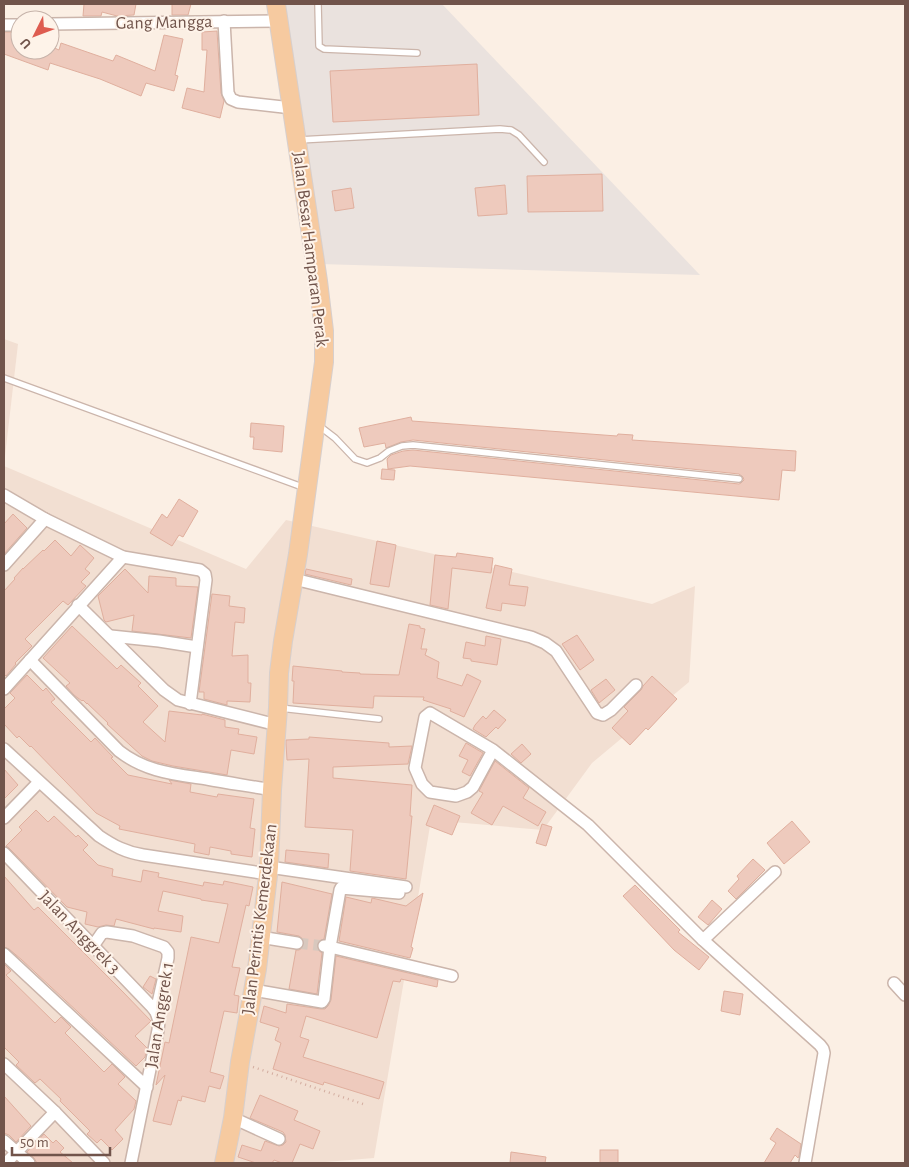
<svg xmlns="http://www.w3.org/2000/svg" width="909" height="1167" viewBox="0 0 909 1167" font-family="'Alegreya Sans',sans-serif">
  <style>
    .residential { fill: #f2dfd2 }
    .industrial { fill: #eae2de }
    .building { fill: #eecabd; stroke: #e0af9e }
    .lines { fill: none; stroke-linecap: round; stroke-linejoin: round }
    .minor-tunnel { stroke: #d8c8be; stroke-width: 11; stroke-dasharray: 11 5.5; stroke-linecap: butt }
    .service-casing { stroke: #cbb5ab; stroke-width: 8 }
    .minor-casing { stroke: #cbb5ab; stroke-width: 14 }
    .primary-casing { stroke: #d7cfcd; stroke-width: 20 }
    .path { stroke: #d3ada0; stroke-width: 2.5; stroke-dasharray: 1 4; stroke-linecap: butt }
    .service { stroke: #fff; stroke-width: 5.5 }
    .minor { stroke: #fff; stroke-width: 11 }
    .primary { stroke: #f6caa0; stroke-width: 18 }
    .labels { text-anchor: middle; stroke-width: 4; stroke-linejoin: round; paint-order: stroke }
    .street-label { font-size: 18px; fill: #71544b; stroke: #fef3e9 }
  </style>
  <rect width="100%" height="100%" fill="#fbefe4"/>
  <!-- residential -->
  <g class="residential">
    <path d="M4 339 18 344 4 465Z"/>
    <path d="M4 466 246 569 286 520 652 604 695 586 689 682 592 763 543 830 431 820 374 1158 313 1163H4Z"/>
  </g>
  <!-- industrial -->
  <path class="industrial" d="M281 4H442L700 275 319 264Z"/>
  <!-- building -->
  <g class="building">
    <path d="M84 4H136L134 15 117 16 102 12 101 16H83Z"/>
    <path d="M172 4H191L188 15H172Z"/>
    <path d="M217 31 221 93 224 101 220 118 182 108 187 88 204 92 207 50H202V32Z"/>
    <path d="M4 32H11L20 36V50H50V46L59 50 61 43 113 61 116 55 155 71 164 35 183 39 175 75 178 76 174 91 146 83 141 96 100 79 50 63 48 70 4 54Z"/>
    <path d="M477 64 479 115 333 122 330 71Z"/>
    <path d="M602 174 603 211 528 212 527 176Z"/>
    <path d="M505 185 507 214 478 216 475 188Z"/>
    <path d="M351 188 354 208 335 211 332 191Z"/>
    <path d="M411 417 412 421 617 436 618 434 633 435 632 440 796 451 795 471 782 470 779 500 410 466 388 469 387 459 391 455 403 451 413 450 739 484 741 483 744 480 743 477 739 474 413 440 401 442 386 448 385 443 364 447 359 428Z"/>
    <path d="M251 423 284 426 282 452 253 449 254 437H250Z"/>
    <path d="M382 469 395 470 394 480 381 479Z"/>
    <path d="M179 499 198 511 183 537 179 535 172 546 150 533 162 514 167 518Z"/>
    <path d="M13 514 27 528 4 554V524Z"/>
    <path d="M55 540 71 556 80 545 94 558 85 569 90 573 81 582 86 586 68 605 63 601 25 639 32 646 15 663 16 664 6 676 4 674V591L15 579 14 578 23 568V569L43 550 44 551Z"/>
    <path d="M377 541 396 545 389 587 370 584Z"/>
    <path d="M457 553 493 558 491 573 452 568 448 609 430 605 435 555 456 557Z"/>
    <path d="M495 565 512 569 509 585 528 587 525 606 502 603 501 611 486 608Z"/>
    <path d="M125 569 148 593 149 576 176 578V586L198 587 191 638 132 631 134 615 106 622 104 620 98 596Z"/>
    <path d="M306 569 352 579 351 585 305 574Z"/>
    <path d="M212 594 230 596 229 606 245 608 244 623 235 622 232 656 248 655V683H251L250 702 227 701V705L204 699V692H199Z"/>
    <path d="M409 624 420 626V628L425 629 421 649H427L425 655 439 662 437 678 462 686 467 674 481 681 464 717 450 711 451 709 423 700 424 697 374 696 373 708 293 703 294 681H292L293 666 342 671V672L360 673V674L399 675Z"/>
    <path d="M72 626 117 669 121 665 141 683 138 686 158 706 143 722 165 742 169 711 202 715V714L225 720V727L239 729 238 734 257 737 254 754 231 750 227 775 173 766 152 761 142 756 107 724 108 723 87 703V704L83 700 82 701 74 695 66 686 70 683 43 658Z"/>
    <path d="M577 635 594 660 580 670 562 644Z"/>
    <path d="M486 636 501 639 497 665 471 661V659L463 658 466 642 485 646Z"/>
    <path d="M27 675 43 691 46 688 55 699 51 702 91 742 95 738 113 757 111 758 128 775 172 784 169 780 191 784 190 792 217 797 218 794 254 799 250 828 255 829 252 857 231 854V851L210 847 209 855 194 852 195 844 119 829 120 826 96 813 31 746 30 747 19 736 17 738 4 724V709L15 698 10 693Z"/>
    <path d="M652 676 677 699 648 730 646 728 630 745 612 728 628 711 624 707 641 690 643 686Z"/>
    <path d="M606 679 615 690 599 703 591 690Z"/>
    <path d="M494 710 506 720 498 729 496 727 486 737 473 729 475 725 483 716 486 719Z"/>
    <path d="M309 737 389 743V747L412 746 408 764 333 767V778L412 785 410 816H412L406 879 350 871 353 830 305 827 309 759 287 760 286 744V740L309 739Z"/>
    <path d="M466 743 483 753 470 776 462 772 468 760 459 756Z"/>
    <path d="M522 744 531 754 521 763 511 754Z"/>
    <path d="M495 761 529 788 523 798 546 812 538 826 503 806 492 825 471 813 483 793 479 791Z"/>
    <path d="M4 769 18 785 4 799Z"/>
    <path d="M434 805 460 816 452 835 426 825Z"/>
    <path d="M36 810 48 822 54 816 76 837 78 835 88 845 83 850 98 865 113 869 112 876 141 882 143 870 159 873 158 877 203 886 204 882 223 885 224 881 253 887 249 906 246 905 232 967 240 968 234 995 239 996 237 1013 224 1011 210 1072 224 1076 220 1089 209 1086 205 1102 182 1096 181 1101 178 1100 171 1125 153 1121 165 1075 156 1085 165 1042 169 1043 191 937 219 943 228 904 201 900V899L163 891 158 911 183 916 181 932 154 928V929L116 919 114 926 106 925 98 927 85 924 87 912 67 907 9 848 6 846 22 830 19 827Z"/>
    <path d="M792 821 810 842 784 864 767 843Z"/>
    <path d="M542 824 552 827 546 846 536 843Z"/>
    <path d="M286 850 329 854 328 868 285 862Z"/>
    <path d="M753 859 765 870 736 899 728 891 739 879 737 876Z"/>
    <path d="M4 876 34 910 38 907 123 992 151 1021 135 1036 147 1048 145 1057 136 1066 22 960 9 949 4 947Z"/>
    <path d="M282 882 332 894 324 939 319 941 317 945V949L322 953 317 994 289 989 296 950H299L302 948 304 944V940L299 936 277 932Z"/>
    <path d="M635 885 680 930 678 932 709 957 699 970 674 950 623 896Z"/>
    <path d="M423 893 411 947 413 948 410 958 339 941 346 897 371 903 372 898 406 906Z"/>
    <path d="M712 900 722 909 708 925 698 917Z"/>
    <path d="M336 956 438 980 437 987 401 979 400 982 393 981 377 1038 306 1016 300 1037 309 1040 303 1057 384 1082 379 1099 324 1082 323 1085 273 1069 281 1043 275 1040 279 1028 260 1022 264 1006 286 1013 287 1004 321 1009H325L328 1006 331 1000Z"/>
    <path d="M4 964 11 971 6 975 55 1023 61 1017 71 1027 65 1033 104 1072 112 1064 125 1077 118 1084 136 1101 134 1109 115 1130 123 1139 112 1150 101 1139 97 1143 87 1134 90 1131 60 1101 61 1099 40 1079 35 1083 16 1065 19 1062 4 1047Z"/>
    <path d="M150 976 156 979 152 994 143 987Z"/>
    <path d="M724 991 743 994 740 1015 721 1011Z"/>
    <path d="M260 1095 298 1111 294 1120 320 1131 313 1149 300 1144 292 1163H282L274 1160 272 1163H256L238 1157 242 1145 261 1151 265 1141 279 1146 283 1145 286 1142 285 1135 283 1132 250 1118Z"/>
    <path d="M4 1096 31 1126 16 1142 9 1135 4 1133Z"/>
    <path d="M777 1128 801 1144 799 1156 798 1158 795 1155 790 1163H764L776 1143 770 1139Z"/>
    <path d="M44 1134 53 1143 56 1140 64 1148 60 1152 73 1163H37L34 1158 27 1152Z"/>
    <rect x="600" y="1150" width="18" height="13"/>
    <path d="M511 1152 546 1157 545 1163H510Z"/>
  </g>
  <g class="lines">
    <!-- minor-tunnel -->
    <path class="minor-tunnel" d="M297 943 324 946"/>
    <defs>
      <g id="service">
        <path d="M318 4 319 46 324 49 417 53"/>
        <path d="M299 140 500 129 511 130 519 135 544 162"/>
        <path d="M4 378 305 488"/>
        <path d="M318 425 335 438 355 459 367 463 380 458 389 451 402 446 413 445 739 479"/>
        <path d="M280 708 379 719"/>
      </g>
      <g id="minor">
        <path d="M224 21 228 93 231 99 238 102 292 108"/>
        <path d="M50 24 279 21"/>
        <path d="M4 25H20"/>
        <path d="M4 495 45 519 123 557 200 570 205 574 206 580 190 704"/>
        <path d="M4 565 45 519"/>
        <path d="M294 579 531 637 545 643 556 651 597 713 603 715 611 710 636 685"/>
        <path d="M78 605 164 690 178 700 277 725"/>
        <path d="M111 636 159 641 197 647"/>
        <path d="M30 660 119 751C146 772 174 774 207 779 228 783 250 786 272 790"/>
        <path d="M4 689 123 557"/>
        <path d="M4 749 99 836C114 846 125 852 143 855L268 874"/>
        <path d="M493 750 473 787 467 792 456 796 430 792 422 784 415 768 425 717 430 713 493 750 588 825 703 940 820 1045 823 1049 824 1053 805 1163"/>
        <path d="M4 818 39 782"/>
        <path d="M4 853 152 1007 156 1012"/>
        <path d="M269 867 406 887"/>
        <path d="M260 937 297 943"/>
        <path d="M703 940 775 872"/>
        <path d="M93 946 102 933 107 932 133 936 164 947 168 952V958L156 1012 159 1021 158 1030 131 1163"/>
        <path d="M324 946 330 947 340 890 341 888 399 893"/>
        <path d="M4 954 147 1087"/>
        <path d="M894 983 905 995"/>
        <path d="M253 990 322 1002 324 999 330 947 452 976"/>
        <path d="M4 1064 55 1112 104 1163"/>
        <path d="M233 1118 279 1139"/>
        <path d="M4 1141 29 1163"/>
        <path d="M6 1163 55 1112"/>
      </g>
      <path id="primary" d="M224 1163 233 1118 240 1062 257 969 269 867 272 790 278 708 279 673 283 641 298 554 324 362V331L318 281 276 4"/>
    </defs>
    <!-- service casing -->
    <use href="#service" class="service-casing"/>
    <!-- minor casing -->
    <use href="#minor" class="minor-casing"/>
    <!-- primary casing -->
    <use href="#primary" class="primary-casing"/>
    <!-- path -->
    <path class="path" d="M253 1067 366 1105"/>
    <!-- service -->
    <use href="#service" class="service"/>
    <!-- minor -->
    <use href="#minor" class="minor"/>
    <!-- primary -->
    <use href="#primary" class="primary"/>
  </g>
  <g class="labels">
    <!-- street labels -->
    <g class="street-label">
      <text transform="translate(164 22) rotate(-1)" y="6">Gang Mangga</text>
      <text transform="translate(311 249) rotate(83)" y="6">Jalan Besar Hamparan Perak</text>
      <text transform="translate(259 919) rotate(-83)" y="6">Jalan Perintis Kemerdekaan</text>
      <text transform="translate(80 932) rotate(46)" y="6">Jalan Anggrek 3</text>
      <text transform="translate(159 1015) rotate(-81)" y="6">Jalan Anggrek 1</text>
    </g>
  </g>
  <!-- border -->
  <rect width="909" height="1167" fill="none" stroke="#71544b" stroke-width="10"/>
  <!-- north arrow -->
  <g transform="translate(35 35) rotate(228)"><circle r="24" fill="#fef3e9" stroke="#c6b3aa"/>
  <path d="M0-4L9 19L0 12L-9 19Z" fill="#de5c50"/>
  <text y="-8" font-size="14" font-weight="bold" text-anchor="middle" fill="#71544b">U</text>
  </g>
  <!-- scale -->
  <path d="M12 1147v8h98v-8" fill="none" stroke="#71544b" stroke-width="2.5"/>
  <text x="20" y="1147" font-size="15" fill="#71544b" stroke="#fef3e9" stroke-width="4" paint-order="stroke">50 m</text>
</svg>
